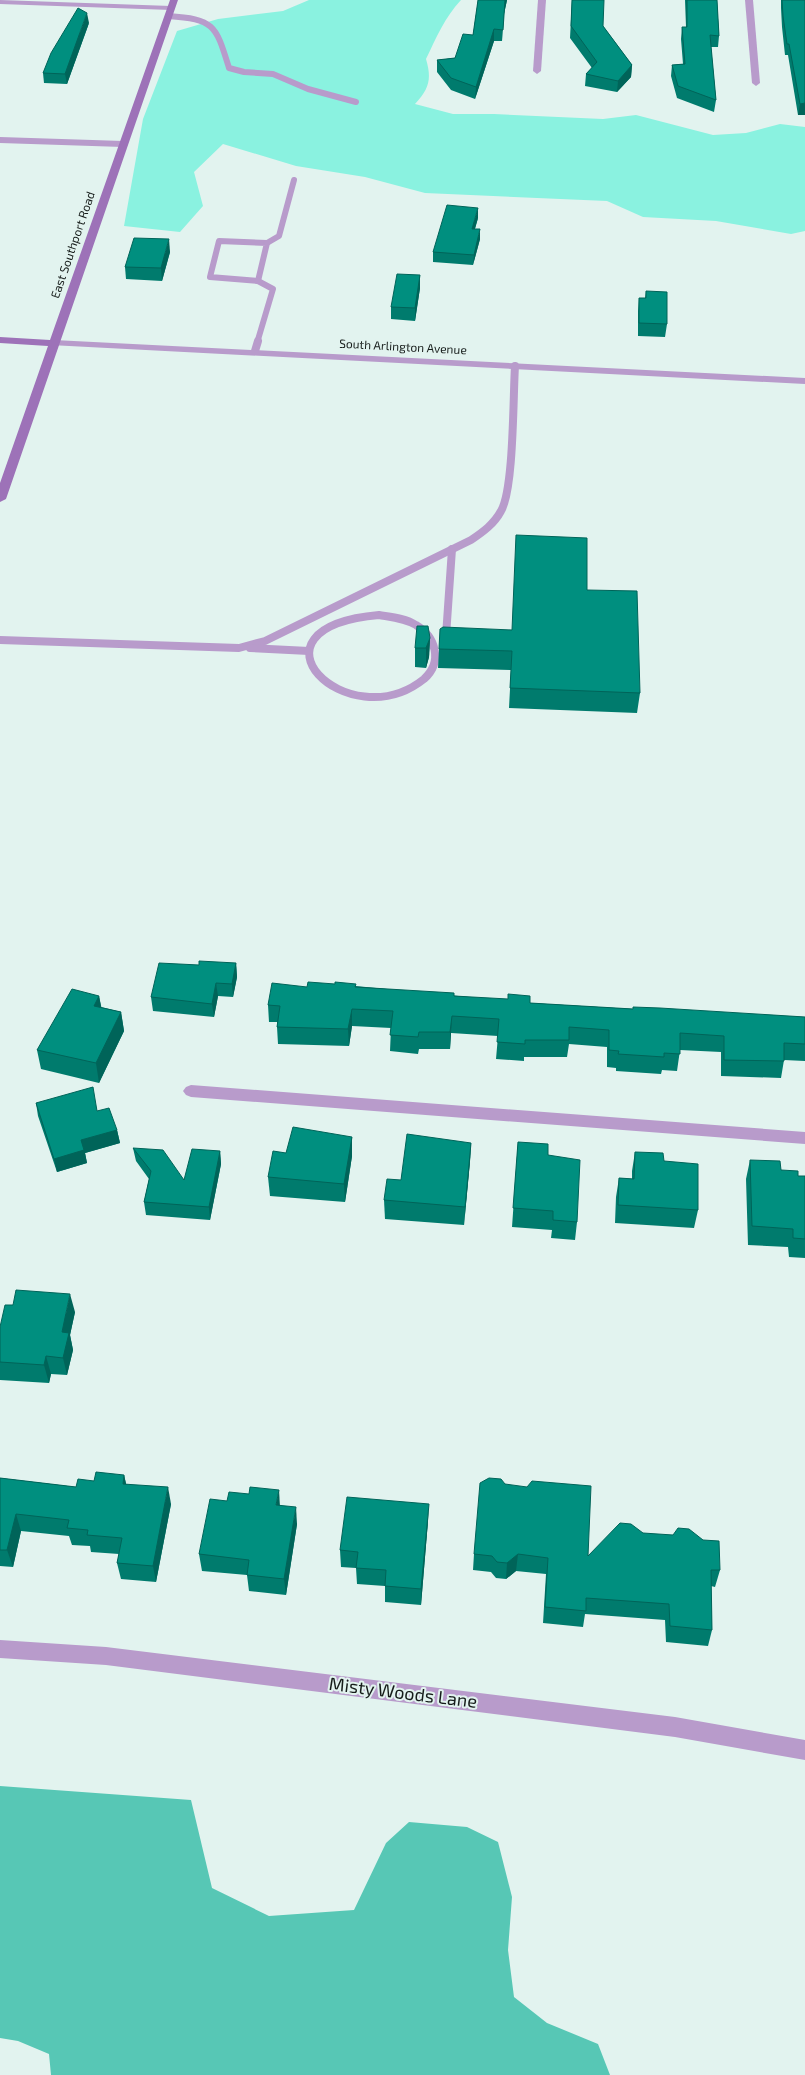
<svg xmlns="http://www.w3.org/2000/svg" width="805" height="2075" viewBox="0 0 805 2075" font-family="'Exo 2',sans-serif">
  <style>
    .green { fill: #8af2e0 }
    .water { fill: #57c7b5 }
    .lines { fill: none; stroke-linecap: round; stroke-linejoin: round }
    .service-far1 { stroke: #b89bcb; stroke-width: 6 }
    .service { stroke: #b89bcb; stroke-width: 8 }
    .minor { fill: #b89bcb; fill-rule: evenodd }
    .tertiary { fill: #b89bcb; fill-rule: evenodd }
    .secondary { fill: #9d72b8; fill-rule: evenodd }
    .wall { fill: #007b6d }
    .shaded-wall { fill: #006459 }
    .building { fill: #008f7f; stroke: #006459 }
    .labels { text-anchor: middle; stroke-width: 4; stroke-linejoin: round; paint-order: stroke }
    .far-street-label { font-size: 12px; fill: #161c1a; stroke: #e2f3ef }
    .near-street-label { font-size: 18px; fill: #161c1a; stroke: #e2f3ef }
  </style>
  <rect width="100%" height="100%" fill="#e2f3ef"/>
  <!-- green -->
  <path class="green" d="M309 0H461C445 17 436 38 426 59 432 79 429 89 415 104L453 114H494L603 119 636 115 713 135 746 133 780 124 805 127V231L791 234 716 221 643 217 607 201 425 193 365 177 296 166 223 144 194 172 203 206 180 232 124 226 143 119 177 31 218 19 283 11Z"/>
  <!-- water -->
  <path class="water" d="M0 1786 191 1800 212 1888 269 1916 354 1910 386 1843 409 1822 467 1827 498 1842 512 1897 508 1950 514 1997 547 2023 598 2044 610 2075H51L49 2054 18 2041 0 2038Z"/>
  <g class="lines">
    <!-- service-far1 -->
    <g class="service-far1">
      <path d="M168 16C215 19 216 26 229 68L244 72 273 74 308 89 356 102"/>
      <path d="M0 140 123 144"/>
      <path d="M219 241 267 243 258 281 210 277Z"/>
      <path d="M267 243 279 236 294 180"/>
      <path d="M257 343 273 289 258 281"/>
    </g>
    <!-- service -->
    <g class="service">
      <path d="M255 351 258 341"/>
      <path d="M379 615C391 617 405 618 416 625 436 637 443 662 424 679 348 740 234 628 379 615Z"/>
      <path d="M444 638 446 636 452 549"/>
      <path d="M0 640 239 648 265 641 471 540C483 532 494 524 501 511 514 489 513 396 515 366"/>
      <path d="M250 648 309 651"/>
    </g>
    <!-- minor -->
    <g class="minor">
      <path d="M0 0 171 6 175 8 171 10 0 4Z"/>
      <path d="M538 0H546L541 71 537 74 533 71Z"/>
      <path d="M745 0H753L760 83 756 86 752 83Z"/>
      <path d="M191 1085 805 1132V1144L191 1097 186 1095 183 1091 186 1087Z"/>
      <path d="M0 1640 106 1647 675 1717 805 1740V1760L675 1737 106 1665 0 1658Z"/>
    </g>
    <!-- tertiary -->
    <path class="tertiary" d="M54 340 805 378V384L50 345V341Z"/>
    <!-- secondary -->
    <path class="secondary" d="M170 0H178L6 499 0 502V483L48 346 0 343V337L50 340Z"/>
  </g>
  <!-- wall -->
  <g class="wall">
    <path d="M478 0H507L504 14 502 41H494L475 99 451 90 437 72V60L455 58 473 35Z"/>
    <path d="M572 0 603 26 632 65 631 77 617 92 585 86 586 74 592 68 570 38Z"/>
    <path d="M685 0H717L719 36 718 47H711L716 100 714 112 677 98 671 76 672 65 683 64 681 39 682 27H686Z"/>
    <path d="M781 0H805V115H798L788 55H785L782 27 781 8Z"/>
    <path d="M89 23 67 84 44 83 43 73Z"/>
    <path d="M478 218 475 229 480 239 473 265 433 262V252Z"/>
    <path d="M170 252 162 281 126 279 125 267Z"/>
    <path d="M420 275V288L415 321 391 319V307Z"/>
    <path d="M646 291 667 324 665 337 638 336V311L639 298H645Z"/>
    <path d="M587 590 640 693 637 713 509 708 511 670 438 668 439 649 512 630Z"/>
    <path d="M430 638 429 657 426 668 415 667V648Z"/>
    <path d="M236 963 237 977 233 997 218 996 214 1017 153 1011 151 997 199 965Z"/>
    <path d="M335 984 530 1003 633 1009 805 1017V1061L784 1060 781 1078 721 1076V1052L680 1050 677 1071 662 1070 661 1074 616 1071V1068L607 1067V1047L569 1044 567 1057H524V1061L496 1059 498 1036 451 1033 450 1049H419L418 1054 390 1051 391 1028 352 1026 349 1046 278 1044 277 1027V1022H269L268 1005 307 987Z"/>
    <path d="M99 996 101 1007 121 1012 124 1031 99 1083 41 1069 37 1050Z"/>
    <path d="M36 1103 97 1111 117 1130 120 1143 85 1153 87 1163 57 1172 38 1116Z"/>
    <path d="M352 1137V1156L345 1202 270 1196 268 1177 286 1153Z"/>
    <path d="M518 1142 548 1155 577 1222 575 1240 551 1238 552 1230 512 1227Z"/>
    <path d="M471 1143 470 1161 464 1225 385 1219 384 1200 401 1180Z"/>
    <path d="M133 1148 184 1180 220 1151 221 1164 210 1220 146 1215 144 1202 149 1179 136 1161Z"/>
    <path d="M635 1152 664 1161 698 1210 694 1228 615 1223 616 1197 619 1178 632 1179V1171Z"/>
    <path d="M750 1160 798 1176H805V1258L789 1257 788 1247 748 1245 746 1179Z"/>
    <path d="M75 1312 70 1335 73 1350 67 1375 51 1374 49 1383 0 1380V1327Z"/>
    <path d="M124 1475 126 1484 171 1504 156 1582 121 1579 117 1563 119 1554 91 1552 90 1546 72 1545 69 1536 21 1531 13 1567 0 1566V1478L76 1487 94 1481Z"/>
    <path d="M505 1484 588 1556 643 1533 720 1570 715 1587 711 1586 712 1630 708 1646 666 1642 665 1620 585 1614 583 1627 543 1623 546 1574 516 1571 506 1579 496 1578 491 1572 473 1570 474 1554Z"/>
    <path d="M280 1506 297 1524 286 1595 249 1591 247 1575 202 1571 199 1554Z"/>
    <path d="M428 1521 421 1605 385 1602V1586L357 1584 356 1568 341 1567 340 1550Z"/>
  </g>
  <!-- shaded-wall -->
  <g class="shaded-wall">
    <path d="M505 0H507L504 14 502 41 503 30Z"/>
    <path d="M87 13 89 23 67 84 65 74Z"/>
    <path d="M494 29V41L475 99 476 87Z"/>
    <path d="M632 65 631 77 617 92 618 81Z"/>
    <path d="M805 103V115H798L800 104Z"/>
    <path d="M478 208V218L472 238V229Z"/>
    <path d="M480 229V239L473 265 474 255Z"/>
    <path d="M169 239 170 252 162 281 161 268Z"/>
    <path d="M420 275V288L415 321V308Z"/>
    <path d="M430 638 429 657 426 668V648Z"/>
    <path d="M236 963 237 977 233 997 232 984Z"/>
    <path d="M216 983 218 996 214 1017 212 1004Z"/>
    <path d="M99 996 103 1015 94 1006Z"/>
    <path d="M352 1009V1026L349 1046 348 1029Z"/>
    <path d="M121 1012 124 1031 99 1083 96 1063Z"/>
    <path d="M452 1016 451 1033 450 1049V1032Z"/>
    <path d="M117 1130 120 1143 85 1153 87 1163 57 1172 54 1159 81 1140Z"/>
    <path d="M352 1137V1156L345 1202 344 1184Z"/>
    <path d="M471 1143 470 1161 464 1225 465 1207Z"/>
    <path d="M220 1151 221 1164 210 1220 209 1207Z"/>
    <path d="M70 1294 75 1312 70 1335 73 1350 67 1375 63 1358 62 1332Z"/>
    <path d="M46 1356 51 1374 49 1383 44 1365Z"/>
    <path d="M124 1475 128 1492 123 1484Z"/>
    <path d="M168 1487 171 1504 156 1582 153 1566Z"/>
    <path d="M279 1490 280 1507 276 1505Z"/>
    <path d="M429 1504 428 1521 421 1605V1589Z"/>
    <path d="M296 1507 297 1524 286 1595 284 1579Z"/>
    <path d="M16 1514 21 1531 13 1567 7 1550Z"/>
    <path d="M518 1554 516 1571 506 1579 507 1563Z"/>
  </g>
  <!-- building -->
  <g class="building">
    <path d="M478 0H505L503 30 494 29 476 87 451 78 437 60 455 58 463 34 473 35Z"/>
    <path d="M572 0H604L603 26 632 65 618 81 586 74 597 62 571 26Z"/>
    <path d="M687 0H717L719 36 710 35 716 100 678 86 672 65 685 64 682 27H687Z"/>
    <path d="M782 0H805V103L800 104 789 44H787L783 16Z"/>
    <path d="M78 8 87 13 65 74 43 73 51 53Z"/>
    <path d="M447 205 478 208 472 229H480L474 255 433 252Z"/>
    <path d="M134 238 169 239 161 268 125 267Z"/>
    <path d="M397 274 420 275 415 308 391 307Z"/>
    <path d="M646 291 667 292V324L639 323V298H646Z"/>
    <path d="M516 535 587 538V590L637 591 640 693 510 688 512 651 439 649 440 629 443 627 512 630Z"/>
    <path d="M417 626H428L430 638 426 648H415Z"/>
    <path d="M199 961 236 963 232 984 216 983 212 1004 151 997 159 963 199 965Z"/>
    <path d="M308 982 335 984V982L356 984 355 987 454 993V996L508 999V994L530 996V1003L633 1009V1007L660 1008 805 1017V1044L784 1043V1061L724 1060V1036L680 1033V1054L664 1053V1057L618 1054 619 1051 609 1050V1030L569 1027V1040H525V1044L497 1042 499 1019 452 1016 450 1032H419L418 1037 390 1035 393 1011 352 1009 348 1029 277 1027 280 1006 268 1005 272 983 307 987Z"/>
    <path d="M72 989 99 996 94 1006 121 1012 96 1063 37 1050Z"/>
    <path d="M93 1087 97 1111 109 1108 117 1130 81 1140 84 1150 54 1159 36 1103Z"/>
    <path d="M293 1127 352 1137 344 1184 268 1177 273 1151 286 1153Z"/>
    <path d="M407 1134 471 1143 465 1207 384 1200 387 1179 401 1180Z"/>
    <path d="M518 1142 548 1144V1155L580 1160 577 1222 553 1220V1211L513 1208Z"/>
    <path d="M133 1148 163 1150 184 1180 192 1149 220 1151 209 1207 144 1202 151 1171Z"/>
    <path d="M635 1152 663 1153 664 1161 698 1164V1210L618 1205 619 1178 634 1179Z"/>
    <path d="M750 1160 780 1161 781 1170 798 1171V1176H805V1239L793 1238V1229L752 1226Z"/>
    <path d="M16 1290 70 1294 62 1332 69 1333 63 1358 46 1356 44 1365 0 1362V1327L5 1305H13Z"/>
    <path d="M96 1472 124 1475 123 1484 168 1487 153 1566 117 1563 122 1538 87 1535 88 1530 67 1528 69 1520 16 1514 7 1550H0V1478L76 1487 78 1479 94 1481Z"/>
    <path d="M489 1478 501 1479 505 1484 527 1487 532 1481 591 1486 588 1556 620 1523 631 1524 643 1533 673 1535 678 1528 689 1529 703 1540 719 1541 720 1570H711L712 1630 670 1626 669 1604 586 1598V1611L545 1607 548 1558 518 1554 507 1563 497 1562 492 1556 474 1554 480 1483Z"/>
    <path d="M250 1487 279 1490 276 1505 296 1507 284 1579 247 1575 249 1560 199 1554 210 1499 227 1501 229 1492 249 1494Z"/>
    <path d="M347 1497 429 1504 421 1589 385 1586 386 1570 356 1568 358 1552 340 1550Z"/>
  </g>
  <g class="labels">
    <!-- far-street labels -->
    <g class="far-street-label">
      <text transform="translate(73 245) rotate(-71)" y="4">East Southport Road</text>
      <text transform="translate(403 347) rotate(3)" y="4">South Arlington Avenue</text>
    </g>
    <!-- near-street labels -->
    <g class="near-street-label">
      <text transform="translate(403 1693) rotate(7)" y="6">Misty Woods Lane</text>
    </g>
  </g>
</svg>
